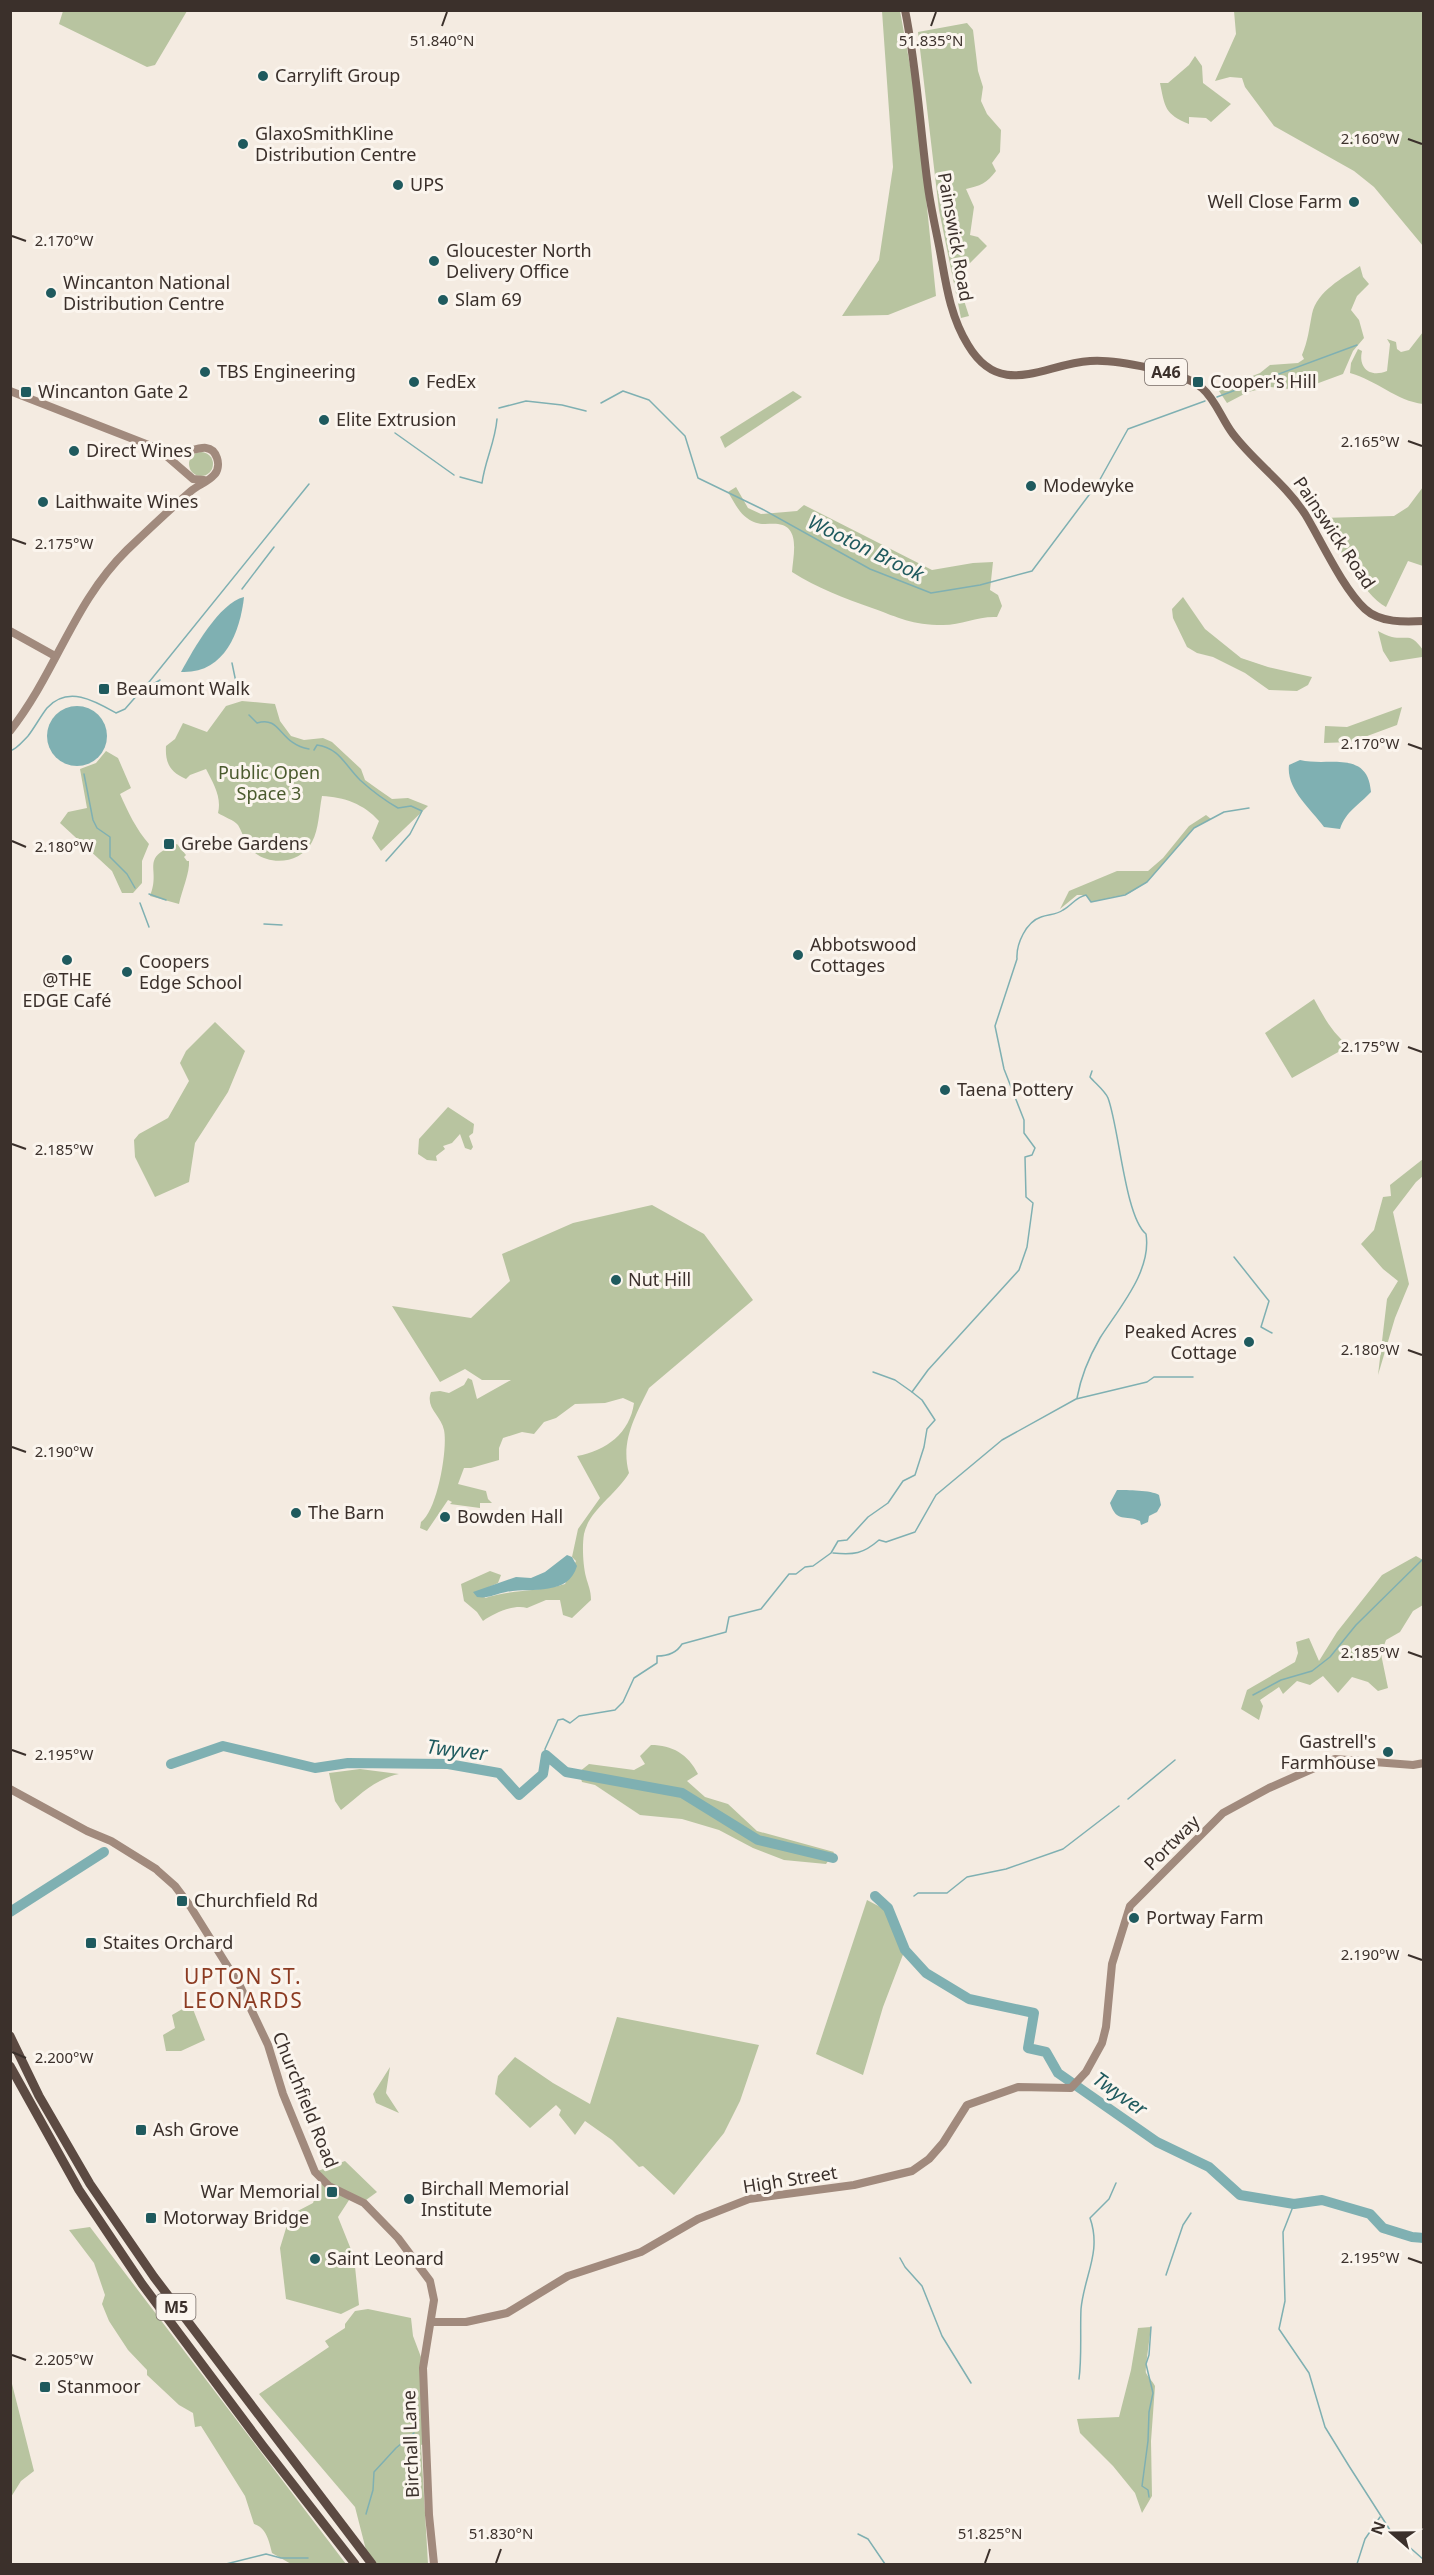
<svg xmlns="http://www.w3.org/2000/svg" width="1434" height="2575" viewBox="0 0 1434 2575" font-family="'Noto Sans',sans-serif">
  <style>
    .green { fill: #b8c4a0 }
    .water { fill: #7fb0b2 }
    .lines { fill: none; stroke-linecap: round; stroke-linejoin: round }
    .stream { stroke: #7fb0b2; stroke-width: 1.5 }
    .river { stroke: #7fb0b2; stroke-width: 10 }
    .secondary { stroke: #a18a7d; stroke-width: 8 }
    .primary { stroke: #7d675c; stroke-width: 8 }
    .highway { stroke: #5c4a42; stroke-width: 9 }
    .ticks { fill: none; stroke: #3b302b; stroke-width: 2 }
    .poi-dot { fill: #1f5a5e; stroke: #fbf5ee; stroke-width: 2 }
    .labels { text-anchor: middle; stroke-width: 6; stroke-linejoin: round; paint-order: stroke }
    .shield { fill: #fbf5ee; stroke: #756b66; stroke-width: 1.5 }
    .shield-label { font-size: 16px; font-weight: bold; fill: #3b302b }
    .poi-label { font-size: 18px; fill: #3b302b; stroke: #fbf5ee; text-anchor: start }
    .street-label { font-size: 18px; fill: #3b302b; stroke: #fbf5ee }
    .park-label { font-size: 18px; fill: #4a5a2e; stroke: #fbf5ee }
    .water-label { font-size: 20px; font-style: italic; fill: #1f5a5e; stroke: #fbf5ee }
    .quarter-label { font-size: 21px; letter-spacing: 1.5px; fill: #8c3b22; stroke: #fbf5ee }
    .ticks-label { font-size: 15px; text-anchor: middle; fill: #3b302b; stroke: #fbf5ee; stroke-width: 6; stroke-linejoin: round; paint-order: stroke }
  </style>
  <rect width="100%" height="100%" fill="#f4ebe1"/>
  <!-- green -->
  <g class="green">
    <path d="M63 11V10L187 11 155 65 147 67 59 24Z"/>
    <path d="M882 11H900L916 98 936 296 888 315 842 316 879 260 893 167Z"/>
    <path d="M1234 11H1423V246L1374 187 1354 171 1274 126 1245 87 1242 78 1230 77 1215 81 1236 34Z"/>
    <path d="M967 23 973 30 978 71 983 87 981 101 987 114 1001 130 1000 152 992 163 996 171C987 183 980 186 966 189L974 207 970 235 978 237 987 246 968 265 959 269V285L969 316 961 318 939 210 918 32Z"/>
    <path d="M1195 56 1202 66 1203 83 1231 104 1211 122 1206 118 1189 117V124C1165 114 1165 108 1160 83H1168L1189 65Z"/>
    <path d="M1360 266 1363 277 1369 284 1357 296 1351 310 1359 320 1364 338 1353 351 1343 374 1305 388 1290 389 1269 387 1248 392 1227 403 1219 391 1220 385 1224 381 1250 377 1260 373 1270 365 1298 363 1304 359 1302 355C1308 341 1309 329 1312 314 1317 291 1343 278 1360 266Z"/>
    <path d="M1423 332V404C1397 401 1376 380 1350 373L1351 363 1358 349 1362 351C1358 368 1370 378 1387 371L1390 344 1387 339 1396 342 1397 349 1401 352 1409 350Z"/>
    <path d="M793 391 802 397 725 448 720 437Z"/>
    <circle cx="201" cy="464" r="12"/>
    <path d="M736 487 748 508 761 514 797 511 804 505 932 570 973 563 993 562 990 590 998 595 1002 606 997 617C978 616 962 625 943 625 911 625 900 618 872 608 844 598 817 588 792 572 793 556 801 527 778 524 767 523 759 527 747 518 739 513 733 500 728 492Z"/>
    <path d="M1423 487V566L1408 561 1386 607C1363 595 1336 542 1321 518L1394 516 1408 507Z"/>
    <path d="M1183 597 1205 629 1241 658 1268 667 1312 677 1308 685 1297 691 1269 690 1245 673 1213 657 1197 653 1187 647 1173 618 1172 609Z"/>
    <path d="M1378 631C1382 633 1388 636 1392 637 1409 640 1410 632 1423 650L1422 657 1390 662 1383 651Z"/>
    <path d="M242 701 275 704 280 721 291 736 304 740 323 738 332 742 361 769 365 780 379 790 392 799 408 798 428 806 381 851 372 838 379 821C364 804 344 797 322 796 319 811 319 829 312 842 301 863 272 866 255 853 245 846 244 835 238 825 234 820 224 817 218 813 222 797 213 783 206 769L190 775 186 779C170 772 165 763 166 746L175 739 183 723 207 732 226 706Z"/>
    <path d="M1402 707 1397 725 1351 742 1324 743 1325 726 1347 727Z"/>
    <path d="M106 751 118 758 131 788 120 794C128 812 136 829 149 844L142 861V883L133 893H122L112 871 60 823 68 812 87 808 80 769 96 763Z"/>
    <path d="M1206 815 1211 819 1194 828 1147 882 1128 894 1091 902 1086 895H1077L1060 909 1069 891 1117 871H1148L1163 858 1189 826Z"/>
    <path d="M177 844 186 855 184 857 187 861H189C190 872 182 890 179 904L150 896C162 868 138 859 177 844Z"/>
    <path d="M1314 999C1324 1017 1332 1033 1349 1046L1292 1078 1265 1033Z"/>
    <path d="M215 1022 245 1051 228 1092 195 1143 189 1182 155 1197 135 1157 134 1140 139 1134 168 1118 189 1081 180 1063 186 1051Z"/>
    <path d="M448 1107 474 1124 473 1133 469 1136 473 1147 471 1150 465 1148 460 1134 452 1143 443 1146 445 1149 436 1156 437 1161 427 1160 418 1154 419 1139Z"/>
    <path d="M1423 1159V1176L1416 1182 1393 1212 1409 1284 1395 1318 1378 1375 1387 1299 1398 1281 1383 1269 1361 1244 1374 1230 1383 1197 1391 1196 1390 1185Z"/>
    <path d="M652 1205 704 1234 753 1300 649 1388C636 1415 620 1441 629 1473 617 1494 589 1510 584 1534 582 1546 583 1565 586 1577 588 1585 591 1590 591 1600L572 1618 563 1615 560 1600H546L527 1608C514 1604 494 1613 483 1621L477 1612 464 1601 461 1584 490 1571 501 1575 498 1583 482 1590 485 1598C512 1589 539 1592 565 1584L576 1561 572 1557 578 1529 600 1498 577 1456C606 1451 630 1433 634 1403L623 1398 605 1403 575 1404 556 1418 544 1422 534 1434 522 1432 503 1438 499 1448V1460L471 1468H464L458 1484 486 1491 488 1499 492 1503H480V1508L450 1504 452 1502 448 1500 427 1531 420 1528 421 1522C437 1511 448 1449 444 1430 441 1415 425 1408 431 1392L440 1391 449 1393 464 1385 468 1378 472 1380 477 1399 511 1380H482L465 1369 440 1382 392 1306 471 1318 510 1281 502 1254 573 1223Z"/>
    <path d="M1416 1556 1423 1560V1605L1413 1611 1400 1632 1386 1640 1381 1654 1388 1688 1378 1691 1368 1682 1352 1677 1338 1693 1323 1676 1310 1685 1297 1681 1283 1694 1279 1687 1260 1700 1263 1706 1259 1720 1241 1709 1247 1690 1295 1662 1298 1653 1296 1642 1309 1638 1319 1661 1337 1632 1382 1575Z"/>
    <path d="M651 1745C672 1745 688 1754 698 1774L687 1781 705 1797 728 1804 757 1831 834 1852 826 1864 784 1860 753 1848 719 1830 682 1819 640 1815 595 1785 582 1782 579 1772 589 1764 634 1770 645 1764 640 1756Z"/>
    <path d="M360 1769 399 1774C375 1779 360 1795 341 1810L335 1801 329 1773Z"/>
    <path d="M867 1900 886 1910 904 1952 883 2007 863 2075 816 2054Z"/>
    <path d="M191 2004 205 2040 181 2051H166L163 2035 175 2028 172 2015Z"/>
    <path d="M617 2017 759 2045 740 2101 724 2133 674 2195 643 2166 639 2167 612 2140 585 2121 575 2135 559 2115 561 2110 556 2105 530 2128 495 2094 498 2076 515 2057 553 2083 590 2104Z"/>
    <path d="M390 2067 386 2093 399 2113 376 2103 373 2094Z"/>
    <path d="M345 2161 377 2192 366 2200 351 2197 338 2217 354 2257 359 2305 341 2314 286 2299 280 2248 290 2215 313 2203 321 2180 315 2172Z"/>
    <path d="M90 2227 346 2564H291L272 2553C269 2542 267 2528 254 2524L245 2496 201 2426 195 2427 193 2413 179 2405 147 2375V2370L128 2350 109 2321 102 2304 105 2295 94 2263 69 2230Z"/>
    <path d="M368 2309 411 2318 413 2336 424 2365 427 2443 421 2445 428 2564H377L366 2550 355 2507 259 2394 329 2347 325 2341 345 2328V2324L355 2311Z"/>
    <path d="M1151 2327C1150 2336 1145 2369 1146 2373 1148 2377 1153 2382 1155 2386L1151 2441 1152 2496 1142 2513 1135 2493 1113 2466 1080 2433 1077 2419 1119 2417 1131 2370 1138 2328Z"/>
    <path d="M11 2380 34 2471 21 2481 11 2497Z"/>
  </g>
  <!-- water -->
  <g class="water">
    <path d="M244 597C240 633 224 674 181 672 193 650 219 603 244 597Z"/>
    <circle cx="77" cy="736" r="30"/>
    <path d="M1300 760C1328 767 1368 749 1371 792 1359 805 1346 811 1340 829L1324 827C1310 808 1286 789 1289 765Z"/>
    <path d="M1117 1490C1127 1490 1151 1490 1159 1495L1161 1505 1157 1512 1149 1516 1148 1522 1141 1525 1140 1521C1125 1514 1117 1524 1110 1503Z"/>
    <path d="M567 1555 572 1557 577 1566C568 1597 531 1587 506 1592 495 1594 488 1599 477 1597L473 1592 516 1577 531 1578 545 1572Z"/>
  </g>
  <g class="lines">
    <!-- stream -->
    <g class="stream">
      <path d="M1217 397 1357 345"/>
      <path d="M601 403 623 391 649 400 685 436 698 478 762 509 870 569 931 593 980 585 1032 571 1098 483 1128 429 1205 401"/>
      <path d="M499 408 526 401 562 405 586 411"/>
      <path d="M395 433 454 475"/>
      <path d="M460 477 482 483C485 460 495 443 497 419"/>
      <path d="M242 589 274 547"/>
      <path d="M232 663 238 692"/>
      <path d="M143 690 160 680"/>
      <path d="M141 692 309 484"/>
      <path d="M249 715 257 723C281 715 279 744 309 749"/>
      <path d="M314 750 317 745C339 748 345 765 360 780 371 790 384 800 398 808L411 806 422 811 410 834 386 861"/>
      <path d="M10 751C17 749 23 741 28 736 35 727 40 717 47 708 68 685 95 701 116 713L125 709 139 693"/>
      <path d="M84 774 93 820 97 828 110 837V857L127 874 135 888"/>
      <path d="M149 894 166 900"/>
      <path d="M140 903 149 927"/>
      <path d="M264 924 282 925"/>
      <path d="M1234 1257 1269 1301 1261 1327 1272 1333"/>
      <path d="M873 1372 895 1380 912 1392"/>
      <path d="M1077 1398C1081 1376 1089 1357 1100 1338 1119 1308 1152 1271 1146 1234 1125 1217 1119 1127 1108 1098 1105 1091 1095 1083 1090 1077L1092 1071"/>
      <path d="M833 1553C854 1555 863 1554 879 1540L886 1542 915 1532 936 1495 1002 1440 1076 1399 1147 1382 1154 1377H1193"/>
      <path d="M1253 1695 1281 1680 1312 1671 1330 1657 1356 1625 1424 1558"/>
      <path d="M546 1755 545 1749 558 1720 563 1719 570 1723 579 1716 615 1710 623 1702 634 1678 657 1663V1656C667 1656 676 1654 682 1644L726 1632 729 1617 761 1609 789 1574H796L805 1567 813 1566 831 1553 838 1541 847 1540 868 1517 888 1503 903 1481 915 1475 924 1447 927 1429 935 1420 922 1400 912 1392 928 1370 1019 1270 1027 1247 1033 1203 1026 1197 1025 1157 1032 1155 1035 1148 1024 1133V1120L1004 1069 995 1026 1017 959C1016 944 1026 922 1041 917 1049 914 1056 915 1063 910 1072 905 1076 897 1086 895L1091 902 1125 895 1147 882 1194 828 1224 812 1249 808"/>
      <path d="M1128 1799 1175 1760"/>
      <path d="M914 1896 918 1893H947L967 1877 1006 1869 1063 1849 1119 1806"/>
      <path d="M1294 2204 1283 2232 1285 2301 1279 2329 1309 2373 1325 2427 1349 2466 1390 2530 1424 2560"/>
      <path d="M900 2258 905 2267 922 2286 942 2336 971 2383"/>
      <path d="M1166 2275 1183 2225 1191 2213"/>
      <path d="M1079 2379C1082 2356 1080 2333 1081 2309 1084 2276 1102 2252 1090 2218L1109 2199 1116 2183"/>
      <path d="M1149 2497 1148 2490 1142 2486 1148 2441 1149 2412 1153 2393 1146 2364 1149 2355 1151 2327"/>
      <path d="M366 2514 373 2490 374 2472 396 2448 414 2433"/>
      <path d="M858 2534 868 2539 885 2564"/>
      <path d="M226 2564 266 2554 281 2558H308"/>
      <path d="M1357 2564 1365 2539 1380 2517"/>
    </g>
    <!-- river -->
    <g class="river">
      <path d="M171 1764 223 1746 315 1768 348 1763 448 1764 499 1773 519 1795 543 1774 546 1755 566 1772 682 1793 758 1840 833 1858"/>
      <path d="M875 1896 888 1908 905 1950 926 1973 969 1999 1034 2013 1028 2048 1046 2052 1058 2073 1157 2142 1209 2167 1240 2195 1294 2204 1322 2200 1370 2214 1383 2228 1412 2237 1424 2238"/>
      <path d="M10 1912 104 1852"/>
    </g>
    <!-- secondary -->
    <g class="secondary">
      <path d="M10 391 164 451C170 453 176 454 182 453 194 451 211 440 217 458 219 464 218 471 214 475 208 482 198 485 191 491 169 510 148 530 127 550 73 603 56 673 10 731"/>
      <path d="M163 453 193 479 204 480"/>
      <path d="M10 631 55 656"/>
      <path d="M10 1789 87 1831 111 1841 156 1869"/>
      <path d="M158 1871 175 1886 190 1906 240 1986 268 2045 283 2094 315 2172 329 2186 364 2203 398 2238 430 2281 434 2300 423 2368 429 2515 434 2564"/>
      <path d="M431 2322H466L507 2313 568 2276 641 2252 698 2219 749 2199 854 2185 912 2171 929 2159 943 2143 967 2105 1018 2087 1071 2088 1086 2072 1102 2043 1106 2027 1112 1964 1130 1906 1223 1813 1269 1788 1335 1759 1413 1765 1424 1763"/>
    </g>
    <!-- primary -->
    <path class="primary" d="M905 10C917 69 920 128 928 187 931 209 936 230 940 251 946 284 950 316 968 345 1001 400 1043 364 1090 361 1114 359 1185 372 1202 388 1216 400 1222 420 1233 434 1256 464 1283 481 1305 514 1322 542 1342 587 1365 609 1380 623 1405 622 1424 621"/>
    <!-- highway -->
    <g class="highway">
      <path d="M10 2036 39 2096 90 2184 154 2277 372 2564"/>
      <path d="M10 2066 79 2190 142 2284 263 2446 355 2564"/>
    </g>
  </g>
  <!-- ticks -->
  <path class="ticks" d="M442 26 447 12M931 26 936 12M1408 139 1422 144M12 236 26 241M1408 441 1422 446M12 539 26 544M1408 744 1422 749M12 841 26 847M1408 1047 1422 1052M12 1144 26 1149M1408 1350 1422 1355M12 1447 26 1452M1408 1652 1422 1657M12 1750 26 1755M1408 1955 1422 1960M12 2052 26 2058M1408 2258 1422 2263M12 2355 26 2360M496 2563 501 2549M985 2563 990 2549"/>
  <!-- markers -->
  <g class="poi-dot">
    <circle cx="263" cy="76" r="6"/>
    <circle cx="243" cy="144" r="6"/>
    <circle cx="398" cy="185" r="6"/>
    <circle cx="1354" cy="202" r="6"/>
    <circle cx="434" cy="261" r="6"/>
    <circle cx="51" cy="293" r="6"/>
    <circle cx="443" cy="300" r="6"/>
    <circle cx="205" cy="372" r="6"/>
    <circle cx="414" cy="382" r="6"/>
    <rect x="1192" y="376" width="12" height="12" rx="3"/>
    <rect x="20" y="386" width="12" height="12" rx="3"/>
    <circle cx="324" cy="420" r="6"/>
    <circle cx="74" cy="451" r="6"/>
    <circle cx="1031" cy="486" r="6"/>
    <circle cx="43" cy="502" r="6"/>
    <rect x="98" y="683" width="12" height="12" rx="3"/>
    <rect x="163" y="838" width="12" height="12" rx="3"/>
    <circle cx="798" cy="955" r="6"/>
    <circle cx="67" cy="960" r="6"/>
    <circle cx="127" cy="972" r="6"/>
    <circle cx="945" cy="1090" r="6"/>
    <circle cx="616" cy="1280" r="6"/>
    <circle cx="1249" cy="1342" r="6"/>
    <circle cx="296" cy="1513" r="6"/>
    <circle cx="445" cy="1517" r="6"/>
    <circle cx="1388" cy="1752" r="6"/>
    <rect x="176" y="1895" width="12" height="12" rx="3"/>
    <circle cx="1134" cy="1918" r="6"/>
    <rect x="85" y="1937" width="12" height="12" rx="3"/>
    <rect x="135" y="2124" width="12" height="12" rx="3"/>
    <rect x="326" y="2186" width="12" height="12" rx="3"/>
    <circle cx="409" cy="2199" r="6"/>
    <rect x="145" y="2212" width="12" height="12" rx="3"/>
    <circle cx="315" cy="2259" r="6"/>
    <rect x="39" y="2381" width="12" height="12" rx="3"/>
  </g>
  <g class="labels">
    <!-- shield labels -->
    <g class="shield">
      <rect x="1145" y="359" width="42" height="26" rx="4.5"/>
      <rect x="156.5" y="2294" width="39" height="26" rx="4.5"/>
    </g>
    <g class="shield-label">
      <text x="1166" y="378">A46</text>
      <text x="176" y="2313">M5</text>
    </g>
    <!-- poi labels -->
    <g class="poi-label">
      <text x="275" y="82">Carrylift Group</text>
      <text x="255" y="140">GlaxoSmithKline<tspan x="255" dy="21">Distribution Centre</tspan></text>
      <text x="410" y="191">UPS</text>
      <text x="1342" y="208" text-anchor="end">Well Close Farm</text>
      <text x="446" y="257">Gloucester North<tspan x="446" dy="21">Delivery Office</tspan></text>
      <text x="63" y="289">Wincanton National<tspan x="63" dy="21">Distribution Centre</tspan></text>
      <text x="455" y="306">Slam 69</text>
      <text x="217" y="378">TBS Engineering</text>
      <text x="426" y="388">FedEx</text>
      <text x="1210" y="388">Cooper's Hill</text>
      <text x="38" y="398">Wincanton Gate 2</text>
      <text x="336" y="426">Elite Extrusion</text>
      <text x="86" y="457">Direct Wines</text>
      <text x="1043" y="492">Modewyke</text>
      <text x="55" y="508">Laithwaite Wines</text>
      <text x="116" y="695">Beaumont Walk</text>
      <text x="181" y="850">Grebe Gardens</text>
      <text x="810" y="951">Abbotswood<tspan x="810" dy="21">Cottages</tspan></text>
      <text x="139" y="968">Coopers<tspan x="139" dy="21">Edge School</tspan></text>
      <text x="67" y="986" text-anchor="middle">@THE<tspan x="67" dy="21">EDGE Café</tspan></text>
      <text x="957" y="1096">Taena Pottery</text>
      <text x="628" y="1286">Nut Hill</text>
      <text x="1237" y="1338" text-anchor="end">Peaked Acres<tspan x="1237" dy="21">Cottage</tspan></text>
      <text x="308" y="1519">The Barn</text>
      <text x="457" y="1523">Bowden Hall</text>
      <text x="1376" y="1748" text-anchor="end">Gastrell's<tspan x="1376" dy="21">Farmhouse</tspan></text>
      <text x="194" y="1907">Churchfield Rd</text>
      <text x="1146" y="1924">Portway Farm</text>
      <text x="103" y="1949">Staites Orchard</text>
      <text x="153" y="2136">Ash Grove</text>
      <text x="421" y="2195">Birchall Memorial<tspan x="421" dy="21">Institute</tspan></text>
      <text x="320" y="2198" text-anchor="end">War Memorial</text>
      <text x="163" y="2224">Motorway Bridge</text>
      <text x="327" y="2265">Saint Leonard</text>
      <text x="57" y="2393">Stanmoor</text>
    </g>
    <!-- street labels -->
    <g class="street-label">
      <text transform="translate(955 237) rotate(80)" y="6">Painswick Road</text>
      <text transform="translate(1334 533) rotate(56)" y="6">Painswick Road</text>
      <text transform="translate(1172 1843) rotate(-45)" y="6">Portway</text>
      <text transform="translate(305 2100) rotate(68)" y="6">Churchfield Road</text>
      <text transform="translate(790 2180) rotate(-9)" y="6">High Street</text>
      <text transform="translate(411 2444) rotate(-92)" y="6">Birchall Lane</text>
    </g>
    <!-- park labels -->
    <g class="park-label">
      <text x="269" y="779">Public Open<tspan x="269" dy="21">Space 3</tspan></text>
    </g>
    <!-- water labels -->
    <g class="water-label">
      <text transform="translate(866 548) rotate(26)" y="7">Wooton Brook</text>
      <text transform="translate(457 1750) rotate(7)" y="7">Twyver</text>
      <text transform="translate(1120 2094) rotate(35)" y="7">Twyver</text>
    </g>
    <!-- quarter labels -->
    <g class="quarter-label">
      <text x="243" y="1984">UPTON ST.<tspan x="243" dy="24">LEONARDS</tspan></text>
    </g>
  </g>
  <g class="ticks-label">
    <text x="931" y="46">51.835°N</text>
    <text x="442" y="46">51.840°N</text>
    <text x="1370" y="144">2.160°W</text>
    <text x="64" y="246">2.170°W</text>
    <text x="1370" y="447">2.165°W</text>
    <text x="64" y="549">2.175°W</text>
    <text x="1370" y="749">2.170°W</text>
    <text x="64" y="852">2.180°W</text>
    <text x="1370" y="1052">2.175°W</text>
    <text x="64" y="1155">2.185°W</text>
    <text x="1370" y="1355">2.180°W</text>
    <text x="64" y="1457">2.190°W</text>
    <text x="1370" y="1658">2.185°W</text>
    <text x="64" y="1760">2.195°W</text>
    <text x="1370" y="1960">2.190°W</text>
    <text x="64" y="2063">2.200°W</text>
    <text x="1370" y="2263">2.195°W</text>
    <text x="64" y="2365">2.205°W</text>
    <text x="501" y="2539">51.830°N</text>
    <text x="990" y="2539">51.825°N</text>
  </g>
  <!-- border -->
  <rect width="1434" height="2575" fill="none" stroke="#3b302b" stroke-width="24"/>
  <!-- north arrow -->
  <g transform="translate(1392 2533) rotate(290)" stroke="#fbf5ee" stroke-width="4.5" paint-order="stroke">
  <path d="M0-4.5L10 22L0 15L-10 22Z" fill="#3b302b"/>
  <text y="-9" font-size="16" font-weight="bold" text-anchor="middle" fill="#3b302b">N</text>
  </g>
</svg>
